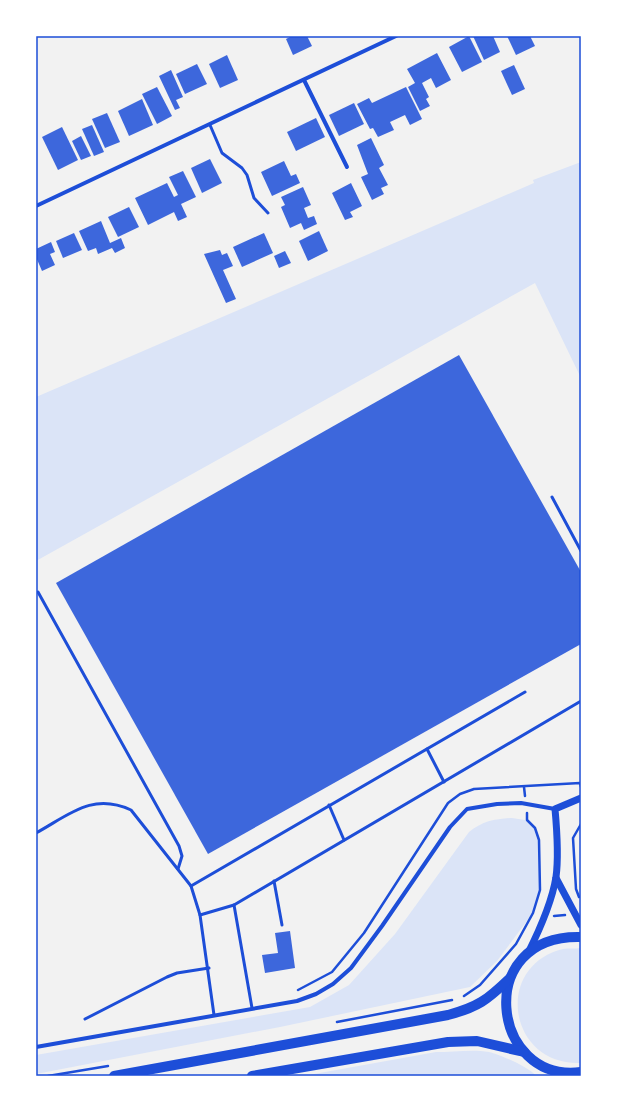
<svg xmlns="http://www.w3.org/2000/svg" width="617" height="1112" viewBox="0 0 617 1112" font-family="Jost,sans-serif">
  <style>
    .green { fill: #dbe4f7 }
    .building { fill: #3d67dc }
    .lines { fill: none; stroke-linecap: round; stroke-linejoin: round }
    .path { stroke: #1d4ed8; stroke-width: 2.5 }
    .service { stroke: #1d4ed8; stroke-width: 3 }
    .minor { stroke: #1d4ed8; stroke-width: 4 }
    .tertiary { stroke: #1d4ed8; stroke-width: 7 }
    .primary { stroke: #1d4ed8; stroke-width: 10 }
    .neatline { fill: none; stroke: #1d4ed8; stroke-width: 1.5 }
  </style>
  <rect width="100%" height="100%" fill="#f2f2f2"/>
  <!-- green -->
  <g class="green">
    <path d="M581 162V378L535 283 36 561V397L534 183 533 180Z"/>
    <path d="M512 818 525 820 536 831 539 840 540 890 533 913 497 961 470 987 280 1027 36 1074V1055L310 1007 349 985 395 934 469 832C483 821 495 819 512 818Z"/>
    <path d="M581 948V1063C508 1066 493 966 563 949 568 948 575 949 581 948Z"/>
    <path d="M436 1052C452 1052 474 1049 489 1052 501 1055 529 1067 536 1076H303Z"/>
  </g>
  <!-- building -->
  <g class="building">
    <path d="M292 36H307L312 46 293 55 286 39Z"/>
    <path d="M469 36 482 62 462 72 449 47Z"/>
    <path d="M473 36H493L500 52 484 60Z"/>
    <path d="M507 36H530L535 46 516 55Z"/>
    <path d="M437 53 451 80 436 88 431 78 422 83 429 97 426 99 430 106 420 111 408 87 415 83 407 69Z"/>
    <path d="M227 55 238 80 220 88 209 64Z"/>
    <path d="M197 64 207 84 185 94 176 74Z"/>
    <path d="M514 65 525 89 512 95 501 71Z"/>
    <path d="M171 70 183 97 176 100 180 108 175 110 159 76Z"/>
    <path d="M157 87 172 116 157 124 142 94Z"/>
    <path d="M406 87 422 119 410 125 405 115 390 122 394 130 378 137 373 128 370 129 357 104 369 98 372 103Z"/>
    <path d="M142 99 153 125 129 136 118 111Z"/>
    <path d="M354 103 364 124 339 136 329 115Z"/>
    <path d="M107 113 120 142 105 148 92 119Z"/>
    <path d="M316 118 325 137 296 151 287 132Z"/>
    <path d="M92 125 104 152 94 156 82 129Z"/>
    <path d="M62 127 78 160 58 170 42 137Z"/>
    <path d="M81 136 91 156 81 160 72 141Z"/>
    <path d="M371 138 384 165 379 168 388 185 381 188 384 194 372 200 361 177 368 174 357 145Z"/>
    <path d="M210 159 222 183 202 193 191 168Z"/>
    <path d="M284 161 291 176 296 174 300 183 272 196 261 172Z"/>
    <path d="M183 171 196 197 181 204 187 217 178 221 174 212 148 225 135 198 167 183 174 197 178 195 169 177Z"/>
    <path d="M351 183 362 206 350 212 353 217 345 220 332 193Z"/>
    <path d="M303 187 311 205 304 208 308 218 314 216 317 224 304 230 301 223 290 228 281 207 285 205 281 197Z"/>
    <path d="M129 207 139 227 118 237 108 217Z"/>
    <path d="M101 221 110 243 121 238 125 248 115 253 112 248 98 254 96 248 88 251 79 231Z"/>
    <path d="M319 231 328 251 308 261 299 241Z"/>
    <path d="M74 233 82 250 63 258 56 241Z"/>
    <path d="M264 233 273 253 242 267 233 247Z"/>
    <path d="M51 242 55 252 50 254 55 265 42 271 36 257V249Z"/>
    <path d="M220 250 222 255 227 253 233 266 223 270 236 299 226 303 204 254Z"/>
    <path d="M285 251 291 263 279 268 274 256Z"/>
    <path d="M459 355 581 572V644L208 854 56 583Z"/>
    <path d="M290 931 295 968 265 973 262 955 278 953 275 933Z"/>
  </g>
  <g class="lines">
    <!-- path -->
    <g class="path">
      <path d="M524 787 525 796"/>
      <path d="M579 897 576 889 573 838 581 824"/>
      <path d="M554 916 565 915"/>
      <path d="M298 990 332 972 364 933 448 803 460 794 474 789 580 783 581 787"/>
      <path d="M464 996 480 985 516 944 533 913 540 890 539 840 535 828 527 820V813"/>
      <path d="M337 1022 452 1000"/>
      <path d="M48 1076 108 1066"/>
    </g>
    <!-- service -->
    <g class="service">
      <path d="M210 125 222 153 242 168 247 175 254 198 268 213"/>
      <path d="M552 497 581 551"/>
      <path d="M38 592 179 846 182 856 178 869"/>
      <path d="M427 749 444 782"/>
      <path d="M329 805 344 840"/>
      <path d="M36 833C69 815 92 792 131 810L191 886 200 915 214 1015"/>
      <path d="M274 881 282 925"/>
      <path d="M191 886 525 692"/>
      <path d="M234 905 252 1008"/>
      <path d="M200 915 234 905 581 701"/>
      <path d="M85 1019 167 977 177 973 209 968"/>
    </g>
    <!-- minor -->
    <g class="minor">
      <path d="M304 80 347 167"/>
      <path d="M36 206 396 36"/>
      <path d="M36 1047 297 1001 316 994 333 984 351 968 382 926 450 827 467 809 497 804 521 803 555 809"/>
    </g>
    <!-- tertiary -->
    <g class="tertiary">
      <path d="M556 878 581 925"/>
      <path d="M528 953C539 931 552 902 556 877 559 855 557 831 555 809L581 798"/>
    </g>
    <!-- primary -->
    <g class="primary">
      <path d="M581 937C472 934 491 1084 581 1072"/>
      <path d="M114 1076 448 1015C478 1007 487 1000 509 979"/>
      <path d="M252 1076 448 1042 477 1041 524 1052"/>
    </g>
  </g>
  <!-- border -->
  <rect width="617" height="1112" fill="none" stroke="#ffffff" stroke-width="74"/>
  <rect x="37" y="37" width="543" height="1038" class="neatline"/>
</svg>
